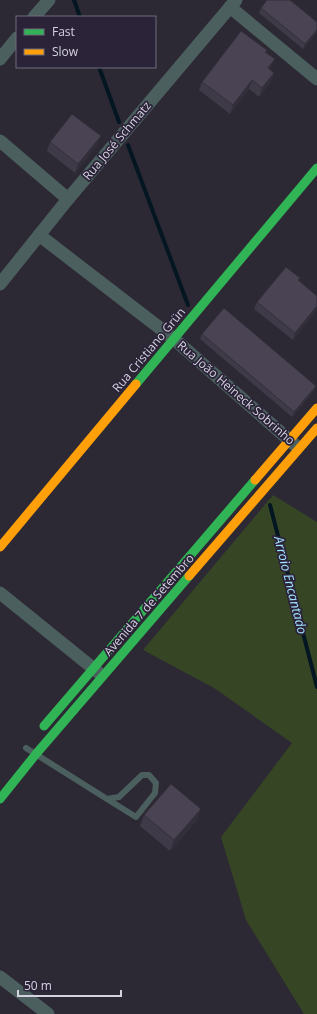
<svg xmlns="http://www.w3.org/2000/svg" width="317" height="1014" viewBox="0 0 317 1014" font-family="'Open Sans',sans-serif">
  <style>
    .green { fill: #364524 }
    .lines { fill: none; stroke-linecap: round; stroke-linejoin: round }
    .stream { stroke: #041621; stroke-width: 4 }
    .lane { stroke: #4b5f5e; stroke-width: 6 }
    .street { stroke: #4b5f5e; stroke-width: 13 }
    .fast { stroke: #30b455; stroke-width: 9 }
    .slow { stroke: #ff9f0a; stroke-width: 9 }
    .wall { fill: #3f3a47 }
    .shaded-wall { fill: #332f3a }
    .building { fill: #494353; stroke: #332f3a }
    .labels { text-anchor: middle; stroke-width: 3.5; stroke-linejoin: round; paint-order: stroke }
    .street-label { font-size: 12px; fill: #d6d2e0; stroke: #2b2439 }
    .water-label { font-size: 13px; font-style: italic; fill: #a1e0fe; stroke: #2b2439 }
  </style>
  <rect width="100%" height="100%" fill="#2c2934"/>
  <!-- green -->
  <path class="green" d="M273 495 317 522V1014H304L246 920 221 837 292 743 214 688 143 650Z"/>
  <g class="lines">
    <!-- stream -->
    <g class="stream">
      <path d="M74 0 80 17"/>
      <path d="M99 67 119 122"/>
      <path d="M128 145 188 305"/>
      <path d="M270 505 317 687"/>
    </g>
    <!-- lane -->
    <path class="lane" d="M26 748 107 799 119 797 142 775H149L156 783 155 793 136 817 107 799"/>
    <!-- street -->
    <g class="street">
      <path d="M230 7 317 79"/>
      <path d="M34 17 49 0"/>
      <path d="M0 59 17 38"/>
      <path d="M0 141 68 199"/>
      <path d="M39 235 174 339 295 445"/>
      <path d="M0 284 68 199 236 0"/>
      <path d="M0 593 99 673"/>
      <path d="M0 977 48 1014"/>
    </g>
    <!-- fast -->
    <g class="fast">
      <path d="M136 384 317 168"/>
      <path d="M44 726 255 480"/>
      <path d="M0 799 36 754 189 576"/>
    </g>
    <!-- slow -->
    <g class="slow">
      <path d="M255 480 317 408"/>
      <path d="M0 547 136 384"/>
      <path d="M189 576 317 428"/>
    </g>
  </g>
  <!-- wall -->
  <g class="wall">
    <path d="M261 8 317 22V32L303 49 259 13Z"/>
    <path d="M266 52 271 68 270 70 274 73 271 81 259 97 249 89 230 114 199 90 202 82Z"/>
    <path d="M50 142 97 145 75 173 47 151Z"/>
    <path d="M299 281 317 296 293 340 254 309 257 302Z"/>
    <path d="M202 334 316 386 314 391 292 417 200 339Z"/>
    <path d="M144 815 197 820 170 851 140 826Z"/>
  </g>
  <!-- shaded-wall -->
  <g class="shaded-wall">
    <path d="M317 30V32L303 49 305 44Z"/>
    <path d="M275 59 271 68 264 77 268 68Z"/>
    <path d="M274 73 271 81 259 97 262 88Z"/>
    <path d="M252 80 249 89 230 114 233 105Z"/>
    <path d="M101 136 97 145 75 173 78 164Z"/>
    <path d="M317 306V310L293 340 295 333Z"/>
    <path d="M316 386 314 391 292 417 294 412Z"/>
    <path d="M201 809 197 820 170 851 174 840Z"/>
  </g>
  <!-- building -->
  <g class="building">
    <path d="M267 0H290L317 22V30L305 44 261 8Z"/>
    <path d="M241 31 267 50 265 52 275 59 268 68 274 73 262 88 252 80 233 105 202 82Z"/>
    <path d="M72 114 101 136 78 164 50 142Z"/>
    <path d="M286 267 300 278 298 280 317 296V306L295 333 257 302Z"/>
    <path d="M224 308 316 386 294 412 202 334Z"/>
    <path d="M171 784 201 809 174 840 144 815Z"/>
  </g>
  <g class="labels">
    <!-- street labels -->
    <g class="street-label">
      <text transform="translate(117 141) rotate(-50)" y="4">Rua José Schmatz</text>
      <text transform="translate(149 350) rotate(-50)" y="4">Rua Cristiano Grün</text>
      <text transform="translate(236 393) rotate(41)" y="4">Rua João Heineck Sobrinho</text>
      <text transform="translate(149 605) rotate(-49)" y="4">Avenida 7 de Setembro</text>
    </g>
    <!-- water labels -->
    <g class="water-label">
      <text transform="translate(291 585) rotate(76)" y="5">Arroio Encantado</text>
    </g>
  </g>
  <!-- legend -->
  <rect x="16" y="16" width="140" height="52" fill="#2b2439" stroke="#6f6a7c"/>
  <rect x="24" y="29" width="20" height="6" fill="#30b455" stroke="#6f6a7c"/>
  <text x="52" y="36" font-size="12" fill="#d6d2e0">Fast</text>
  <rect x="24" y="49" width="20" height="6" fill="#ff9f0a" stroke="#6f6a7c"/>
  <text x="52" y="56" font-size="12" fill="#d6d2e0">Slow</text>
  <!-- scale -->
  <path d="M18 990v6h103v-6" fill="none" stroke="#d6d2e0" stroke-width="2"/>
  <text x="24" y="990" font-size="12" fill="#d6d2e0" stroke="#2b2439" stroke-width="3" paint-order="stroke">50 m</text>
</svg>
